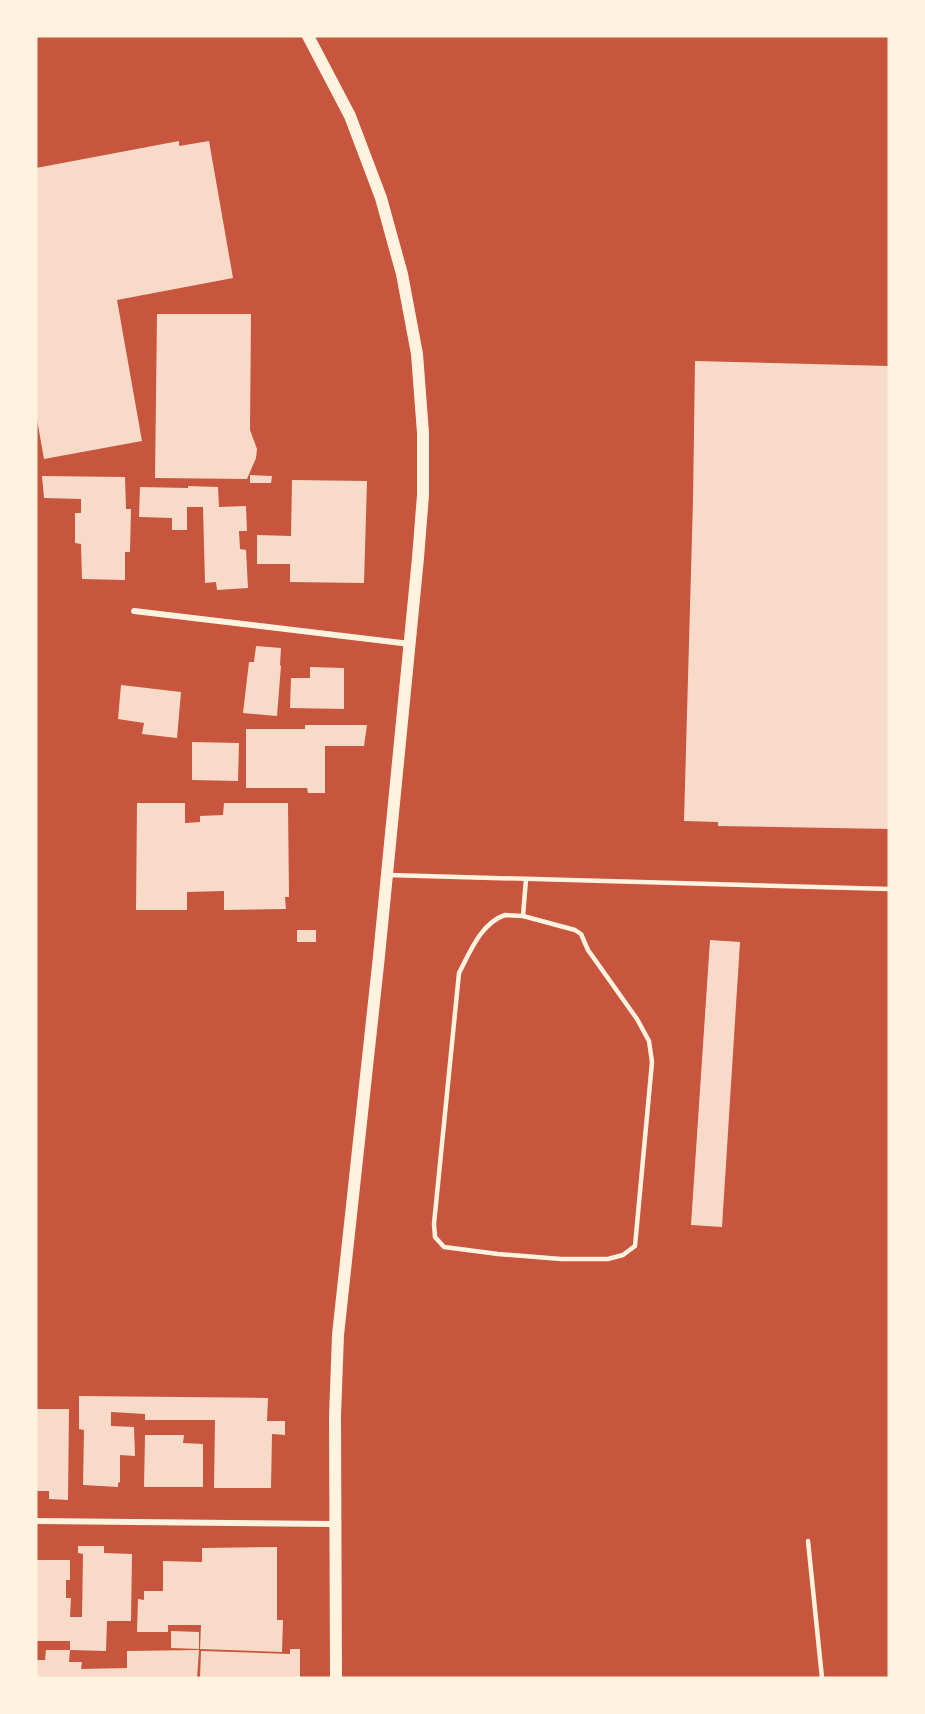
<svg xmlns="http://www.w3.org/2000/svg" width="925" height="1714" viewBox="0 0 925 1714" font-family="Poppins,sans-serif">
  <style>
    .building { fill: #f7dbc8 }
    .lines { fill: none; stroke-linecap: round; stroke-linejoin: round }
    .service { stroke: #fff3e0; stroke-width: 4.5 }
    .minor { stroke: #fff3e0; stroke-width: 6 }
    .secondary { stroke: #fff3e0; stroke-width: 12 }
  </style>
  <rect width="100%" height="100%" fill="#c8553d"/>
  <!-- building -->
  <g class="building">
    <path d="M179 141V146L209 141 233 278 117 300 142 441 44 459 36 414V168Z"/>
    <path d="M157 314H251L250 430 257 449 256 458 247 479 155 478Z"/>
    <path d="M695 361 889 366V829L718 826V822L684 821 693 500Z"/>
    <path d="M250 475 272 476 271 483H250Z"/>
    <path d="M42 476 125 477 126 509H131L130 552H125V580L82 579 81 544 75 543V513H81V499L44 498Z"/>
    <path d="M292 480 367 481 364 583 290 582V564H257V535L291 536Z"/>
    <path d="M188 486 218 487 219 507 246 506 247 531H239L240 549 246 550 248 588 217 590 216 582 205 583 203 507H187V530H172V518L139 517 140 487 188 488Z"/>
    <path d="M256 646 281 648 280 665 281 666 277 716 243 713 249 662H254Z"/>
    <path d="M310 667 344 668V709L290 708 291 678H310Z"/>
    <path d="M121 685 181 692 177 738 142 734 144 723 118 719Z"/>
    <path d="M305 725H367L364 746H325V793H308L307 788H246V729H305Z"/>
    <path d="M192 742 239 743 238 781 192 780Z"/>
    <path d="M137 803H185V823L200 822V816L223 815 224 803H288L289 897H285L286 909 224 910V891L187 892V910H136Z"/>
    <rect x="297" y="930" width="19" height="12"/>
    <path d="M710 940 740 942 722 1227 691 1225Z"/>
    <path d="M79 1396 268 1398 267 1421H285V1435L272 1434 271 1488H214L215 1420H145V1414L111 1412V1426L134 1427 135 1456 120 1455V1482L118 1483V1487L83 1485 84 1430 79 1429Z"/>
    <path d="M36 1409H69L68 1500 49 1499V1491H36Z"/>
    <path d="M145 1435H184L183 1443 203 1444V1487H144Z"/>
    <path d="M78 1546H104V1553L132 1554 131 1621H107L106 1651 70 1650V1641H36V1560H70V1580H66V1598H71L70 1617H82L83 1554 78 1553Z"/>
    <path d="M277 1547V1620H283L282 1652 200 1649 201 1625H168V1632H137L138 1599 144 1600V1591H163V1561L202 1562V1548Z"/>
    <path d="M171 1631 199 1632V1649L171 1648Z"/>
    <path d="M290 1649H300V1678H200L201 1651 290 1654Z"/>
    <path d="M46 1650H70L69 1662H82L81 1669 127 1668V1651L199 1650 197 1678H36V1660H45Z"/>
  </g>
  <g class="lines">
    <!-- service -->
    <g class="service">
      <path d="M388 875 889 889"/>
      <path d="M505 915 523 916 575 930 581 934 588 950 637 1019 649 1041 652 1062 635 1246 623 1255 608 1259H561L498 1254 444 1247 435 1237 434 1224 459 973C470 952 481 923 505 915Z"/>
      <path d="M523 916 526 879"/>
      <path d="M808 1541 822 1678"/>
    </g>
    <!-- minor -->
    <g class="minor">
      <path d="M134 611 410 644"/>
      <path d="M36 1521 335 1524"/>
    </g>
    <!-- secondary -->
    <path class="secondary" d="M308 36 350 116 381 198 402 274 417 354 423 433V495L418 558 379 956 338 1335 335 1416 336 1678"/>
  </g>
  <!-- border -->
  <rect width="925" height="1714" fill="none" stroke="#fff3e0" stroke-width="75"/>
</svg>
